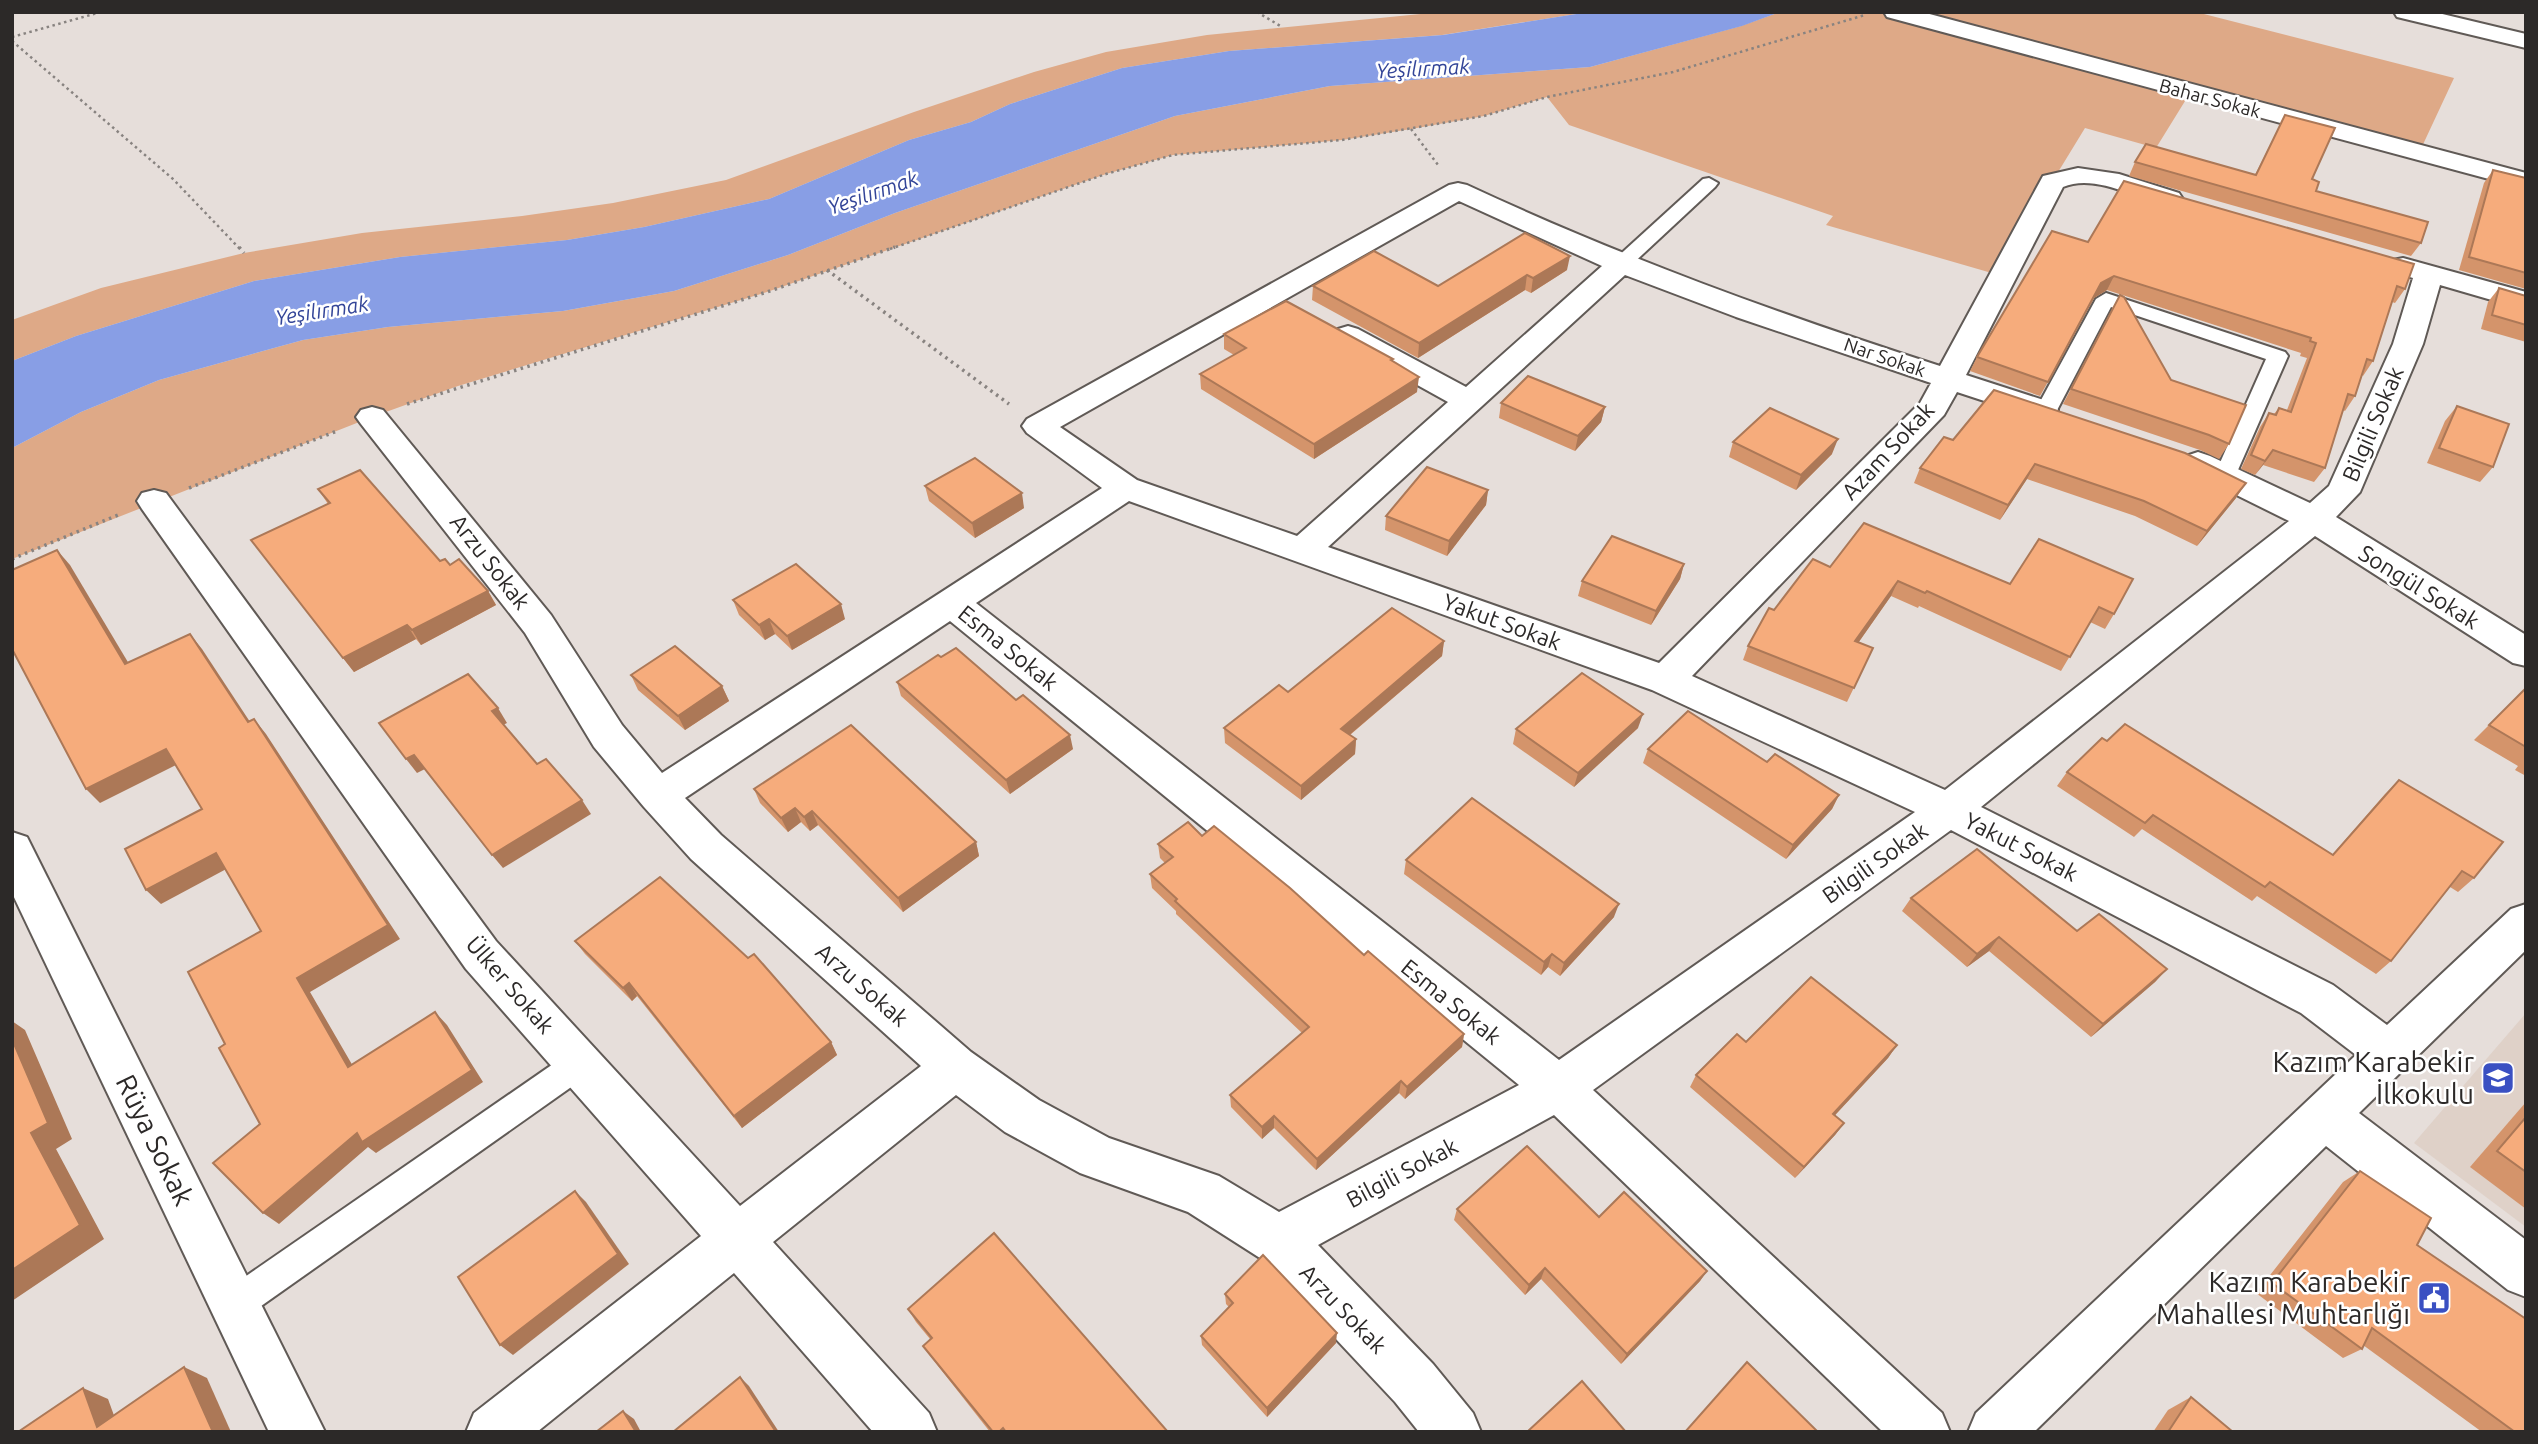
<svg xmlns="http://www.w3.org/2000/svg" width="2538" height="1444" viewBox="0 0 2538 1444" font-family="Ubuntu,sans-serif">
  <style>
    .built { fill: #dfd1c8 }
    .green { fill: #dea987 }
    .water { fill: #889ee5 }
    .lines { fill: none; stroke-linecap: round; stroke-linejoin: round }
    .lane-casing { stroke: #605a56; stroke-width: 4 }
    .street-casing { stroke: #605a56; stroke-width: 4 }
    .path-far1 { stroke: #888380; stroke-width: 2.5; stroke-dasharray: 2.5 3.5; stroke-linecap: butt }
    .path { stroke: #888380; stroke-width: 3.5; stroke-dasharray: 2.5 4.5; stroke-linecap: butt }
    .lane { fill: #fff; fill-rule: evenodd }
    .street { fill: #fff; fill-rule: evenodd }
    .wall { fill: #d4946b }
    .shaded-wall { fill: #ac7857 }
    .building { fill: #f6ac7c; stroke: #ac7857; stroke-width: 2 }
    .labels { text-anchor: middle; stroke-width: 5; stroke-linejoin: round; paint-order: stroke }
    .far-street-label { font-size: 19px; fill: #2c2928; stroke: #fff }
    .far-water-label { font-size: 21px; font-style: italic; fill: #334598; stroke: #fff }
    .street-label { font-size: 23px; fill: #2c2928; stroke: #fff }
    .near-poi-label { font-size: 28px; fill: #2c2928; stroke: #fff; text-anchor: end }
    .near-street-label { font-size: 28px; fill: #2c2928; stroke: #fff }
  </style>
  <rect width="100%" height="100%" fill="#e6deda"/>
  <!-- built -->
  <path class="built" d="M2526 1013V1227L2414 1143Z"/>
  <!-- green -->
  <g class="green">
    <path d="M1441 12H1589L1442 35 1229 51 1122 68 1010 104 971 122 909 140 769 199 644 227 567 240 400 257 254 281 76 336 12 361V320L101 288 244 253 362 233 522 216 613 203 726 180 914 112 1034 72 1106 52 1207 35Z"/>
    <path d="M1780 12H2196L2454 78 2419 153 2190 93 2156 148 2085 128 2052 182 2002 276 1826 225 1833 216 1569 125 1547 97 1484 116 1411 129 1342 140 1173 155 1106 174 767 292 458 386 372 417 12 559V448L81 412 159 380 303 340 388 327 563 311 674 291 788 255 895 213 1175 116 1330 86 1590 67 1741 26Z"/>
  </g>
  <!-- water -->
  <path class="water" d="M1589 12H1780L1742 26 1590 67 1330 86 1175 116 895 213 788 255 674 291 563 311 388 327 303 340 159 380 81 412 12 448V361L76 336 254 281 400 257 567 240 644 227 769 199 909 140 971 122 1010 104 1122 68 1229 51 1443 35Z"/>
  <g class="lines">
    <defs>
      <g id="lane">
        <path d="M1709 178 1718 183 1715 187 1628 268H1614L1611 264 1614 260 1703 179Z"/>
        <path d="M2106 293 2285 352 2288 356 2234 479 2226 481 2218 479 2215 474 2266 359 2111 307 2054 416H2038L2035 411 2096 299Z"/>
        <path d="M580 1048 591 1053 596 1063 591 1073 247 1316 235 1322 223 1316 217 1304 223 1292 569 1053Z"/>
      </g>
      <g id="street">
        <path d="M1884 12H1922L2526 173V189L1887 17Z"/>
        <path d="M2394 12H2434L2526 34V48L2397 17Z"/>
        <path d="M2078 168 2119 174 2179 193 2183 199 2179 205 2170 207C2138 199 2095 173 2063 187L1966 375 2053 403 2058 410 2053 417 2042 420 1957 392 1944 415 1692 676 1945 790 2289 521 2186 470 2182 463 2186 456 2198 452 2210 456 2310 503 2329 486 2393 344 2413 278 2393 272 2389 266 2393 260 2403 258 2526 292V310L2440 285 2423 344 2360 492 2336 517 2526 635V666L2513 663 2315 536 1981 807 2333 985 2387 1025 2511 909 2526 904V950L2359 1113 2526 1240V1297L2508 1290 2326 1146 2034 1432H1968L1976 1413 2356 1055 2301 1013 1951 830 1593 1090 1942 1413 1950 1432H1883L1554 1115 1318 1245 1433 1364 1473 1413 1481 1432H1419L1395 1402 1260 1258 1188 1212 1080 1173 1005 1132 956 1095 773 1242 929 1413 937 1432H873L734 1273 537 1432H466L474 1413 701 1236 466 969 142 509 137 501 142 493 154 490 166 493 496 941 740 1206 921 1066 691 859 644 807 594 747 525 633 361 424 356 417 361 410 372 407 383 410 551 615 622 725 662 773 1102 488 1027 433 1022 426 1027 419 1449 185 1458 183 1467 185C1621 257 1779 314 1940 366L2043 176ZM1459 201 1602 266 1466 387 1358 329 1348 326 1338 329 1333 335 1338 341 1448 402 1297 536 1137 480 1060 427ZM1625 275 1736 317 1931 383 1920 403 1659 663 1328 547ZM1129 501 1652 690 1915 812 1559 1060 976 603ZM950 621 1519 1085 1279 1212 1219 1176 1109 1138 1039 1100 971 1052 721 835 685 798Z"/>
        <path d="M12 832 27 837 325 1432H269L12 893Z"/>
      </g>
    </defs>
    <!-- lane casing -->
    <use href="#lane" class="lane-casing"/>
    <!-- street casing -->
    <use href="#street" class="street-casing"/>
    <!-- path-far1 -->
    <g class="path-far1">
      <path d="M1257 12 1282 27"/>
      <path d="M12 37 101 12"/>
      <path d="M12 41 173 179 240 249"/>
      <path d="M1411 129 1438 165"/>
      <path d="M890 249 1106 174 1173 155 1342 140 1484 116 1547 97 1673 72 1865 15"/>
    </g>
    <!-- path -->
    <g class="path">
      <path d="M239 247 244 253"/>
      <path d="M827 270 1009 404"/>
      <path d="M407 404 767 292 895 247"/>
      <path d="M189 488 337 431"/>
      <path d="M12 559 118 515"/>
    </g>
    <!-- lane -->
    <use href="#lane" class="lane"/>
    <!-- street -->
    <use href="#street" class="street"/>
  </g>
  <!-- wall -->
  <g class="wall">
    <path d="M2285 115 2312 179 2316 191 2421 243 2411 256 2129 176 2135 162 2255 175Z"/>
    <path d="M2493 170 2526 178V289L2459 270 2484 183Z"/>
    <path d="M2124 181 2405 289 2395 303 2392 302 2373 361 2363 376 2362 375 2355 396 2345 411 2343 410 2325 468 2314 482 2263 465 2255 475 2241 469 2260 427 2269 413 2274 414 2279 408 2287 410 2307 358 2300 356 2301 353 2107 290 2094 298 2040 396 1970 371 1977 357 2088 242Z"/>
    <path d="M1567 270 1531 293 1525 290 1418 358 1312 300 1313 286H1438Z"/>
    <path d="M2499 288 2526 296V342L2481 329 2488 302Z"/>
    <path d="M2120 295 2171 380 2229 444 2219 459 2200 450 2063 404Z"/>
    <path d="M1224 334 1393 362 1417 392 1314 459 1201 389 1200 374 1234 355 1224 349Z"/>
    <path d="M1501 403 1605 407 1601 422 1575 451 1499 418Z"/>
    <path d="M2457 406 2493 467 2480 482 2427 463 2445 421Z"/>
    <path d="M1953 440 2236 498 2197 546 2135 516 2027 479 2000 520 1914 483 1920 468Z"/>
    <path d="M1733 442 1832 454 1796 490 1729 457Z"/>
    <path d="M925 486 1024 508 975 538 929 501Z"/>
    <path d="M318 489 440 561 450 565 488 591 496 605 421 645 416 639 354 672 262 554 328 504Z"/>
    <path d="M1488 490 1486 505 1447 556 1385 530 1386 516Z"/>
    <path d="M2039 539 2114 614 2105 629 2090 622 2061 671 1919 606 1918 608 1891 596 1858 643 1873 648 1847 702 1743 660 1748 646 1774 610 1830 567 2010 584Z"/>
    <path d="M1684 564 1680 579 1651 625 1578 596 1582 581Z"/>
    <path d="M733 600 845 619 792 650 775 634 765 640 739 615Z"/>
    <path d="M1444 641 1442 656 1350 735 1356 739 1355 754 1301 800 1225 743 1224 728 1288 692Z"/>
    <path d="M631 675 722 686 729 701 685 730 638 690Z"/>
    <path d="M897 682 1073 749 1010 794 901 696Z"/>
    <path d="M2526 688V776L2515 770 2518 766 2474 740Z"/>
    <path d="M1638 728 1574 787 1513 744 1516 729Z"/>
    <path d="M2107 741 2332 855 2385 794 2399 780 2474 878 2458 892 2450 887 2391 961 2376 974 2257 896 2252 901 2142 829 2134 837 2057 786 2067 772Z"/>
    <path d="M1648 749 1839 795 1832 809 1786 859 1643 763Z"/>
    <path d="M754 789 976 842 979 856 903 912 818 825 810 831 801 822 788 832 760 803Z"/>
    <path d="M1202 836 1364 955 1464 1034 1462 1047 1405 1099 1399 1093 1316 1170 1274 1128 1262 1139 1231 1107 1230 1095 1302 1033 1176 914V911L1152 888 1150 874 1165 863 1160 858 1158 844Z"/>
    <path d="M1406 860 1614 917 1560 976 1548 967 1541 975 1404 874Z"/>
    <path d="M1911 898 2077 931 2167 969 2155 982 2091 1037 1989 951 1967 967 1902 911Z"/>
    <path d="M575 941 831 1042 837 1055 742 1128 637 996 632 1001 585 954Z"/>
    <path d="M1746 1042 1897 1045 1888 1058 1835 1115 1844 1123 1835 1135 1795 1178 1690 1087 1696 1075Z"/>
    <path d="M2526 1102V1209L2470 1167Z"/>
    <path d="M2360 1171 2417 1245 2526 1432H2482L2363 1345 2362 1349 2343 1358 2256 1293 2343 1182Z"/>
    <path d="M1457 1209 1599 1217 1707 1271 1700 1281 1621 1364 1541 1279 1525 1295 1454 1220Z"/>
    <path d="M1225 1294 1336 1343 1267 1417 1202 1345 1201 1336 1229 1307 1226 1304Z"/>
    <path d="M908 1309 1168 1432H990L931 1357 923 1346 930 1339 916 1322Z"/>
    <path d="M2191 1397 2233 1432H2153L2168 1410Z"/>
  </g>
  <!-- shaded-wall -->
  <g class="shaded-wall">
    <path d="M1570 256 1567 270 1531 293 1533 278Z"/>
    <path d="M1527 275 1525 290 1418 358 1419 343Z"/>
    <path d="M2114 276 2107 290 2094 298 2040 396 2101 283Z"/>
    <path d="M1419 377 1417 392 1314 459V444Z"/>
    <path d="M1605 407 1601 422 1575 451 1578 436Z"/>
    <path d="M1838 439 1832 454 1796 490 1801 475Z"/>
    <path d="M2273 450 2263 465 2255 475 2265 461Z"/>
    <path d="M2035 464 2027 479 2000 520 2008 505Z"/>
    <path d="M2246 483 2236 498 2197 546 2207 531Z"/>
    <path d="M1488 490 1486 505 1447 556 1449 541Z"/>
    <path d="M1022 493 1024 508 975 538 972 523Z"/>
    <path d="M57 550 70 565 138 679 125 664Z"/>
    <path d="M1684 564 1680 579 1651 625 1656 611Z"/>
    <path d="M1898 581 1891 596 1849 656 1855 641Z"/>
    <path d="M488 591 496 605 421 645 412 630Z"/>
    <path d="M841 604 845 619 792 650 787 636Z"/>
    <path d="M769 619 775 634 765 640 759 625Z"/>
    <path d="M407 625 416 639 354 672 343 658Z"/>
    <path d="M190 634 202 649 260 737 248 722Z"/>
    <path d="M1444 641 1442 656 1340 743 1341 729Z"/>
    <path d="M722 686 729 701 685 730 678 716Z"/>
    <path d="M498 708 507 723 501 726 492 711Z"/>
    <path d="M1643 714 1638 728 1574 787 1578 773Z"/>
    <path d="M254 719 266 734 400 939 310 992 361 1080 348 1067 297 978Z"/>
    <path d="M1070 735 1073 749 1010 794 1006 780Z"/>
    <path d="M1356 739 1355 754 1301 800V786Z"/>
    <path d="M166 749 180 763 100 803 86 789Z"/>
    <path d="M414 755 425 769 417 773 406 759Z"/>
    <path d="M1839 795 1832 809 1786 859 1793 845Z"/>
    <path d="M582 800 591 814 503 868 492 855Z"/>
    <path d="M795 808 801 822 788 832 781 818Z"/>
    <path d="M812 811 818 825 810 831 804 817Z"/>
    <path d="M976 842 979 856 903 912 898 898Z"/>
    <path d="M216 853 230 867 161 904 146 890Z"/>
    <path d="M1619 904 1614 917 1560 976 1564 963Z"/>
    <path d="M1999 937 1989 951 1967 967 1977 954Z"/>
    <path d="M1552 954 1548 967 1541 975 1544 962Z"/>
    <path d="M2167 969 2155 982 2091 1037 2103 1024Z"/>
    <path d="M629 983 637 996 632 1001 623 988Z"/>
    <path d="M435 1012 447 1025 483 1082 376 1153 368 1147 279 1224 263 1213Z"/>
    <path d="M12 1021 25 1030 72 1139 56 1149 104 1239 12 1301V1270L31 1133 12 1039Z"/>
    <path d="M1464 1034 1462 1047 1405 1099 1407 1087Z"/>
    <path d="M831 1042 837 1055 742 1128 734 1116Z"/>
    <path d="M1897 1045 1888 1058 1825 1126 1833 1114Z"/>
    <path d="M1401 1081 1399 1093 1316 1170 1317 1159Z"/>
    <path d="M1274 1116V1128L1262 1139V1127Z"/>
    <path d="M1844 1123 1835 1135 1795 1178 1804 1167Z"/>
    <path d="M575 1191 586 1202 629 1264 513 1355 500 1345Z"/>
    <path d="M1545 1268 1541 1279 1525 1295 1529 1285Z"/>
    <path d="M1707 1271 1700 1281 1621 1364 1627 1354Z"/>
    <path d="M1337 1333 1336 1343 1267 1417V1408Z"/>
    <path d="M184 1367 207 1378 231 1432H213Z"/>
    <path d="M740 1377 749 1386 779 1432H776Z"/>
    <path d="M83 1388 108 1399 120 1432 97 1427Z"/>
    <path d="M623 1411 634 1419 641 1432H636Z"/>
  </g>
  <!-- building -->
  <g class="building">
    <path d="M2285 115 2335 128 2312 179 2319 182 2316 191 2428 222 2421 243 2135 162 2146 144 2256 175Z"/>
    <path d="M2493 170 2526 178V273L2469 257Z"/>
    <path d="M2124 181 2414 264 2405 289 2397 286 2373 361 2367 359 2355 396 2348 394 2325 468 2273 450 2265 461 2251 455 2269 413 2276 415 2279 408 2291 412 2316 343 2310 341 2311 338 2114 276 2101 283 2048 382 1977 357 2052 231 2088 242Z"/>
    <path d="M1525 233 1570 256 1533 278 1527 275 1419 343 1313 286 1374 251 1438 286Z"/>
    <path d="M2499 288 2526 296V325L2492 315Z"/>
    <path d="M2120 295 2124 297 2171 380 2246 405 2229 444 2209 435 2071 389Z"/>
    <path d="M1286 301 1393 359 1391 360 1419 377 1314 444 1200 374 1246 348 1224 334Z"/>
    <path d="M1528 376 1605 407 1578 436 1501 403Z"/>
    <path d="M1994 390 2185 453 2246 483 2207 531 2144 501 2035 464 2008 505 1920 468 1944 437 1953 440Z"/>
    <path d="M2457 406 2509 424 2493 467 2439 448Z"/>
    <path d="M1770 408 1838 439 1801 475 1733 442Z"/>
    <path d="M975 458 1022 493 972 523 925 486Z"/>
    <path d="M1427 467 1488 490 1449 541 1386 516Z"/>
    <path d="M360 470 440 561 445 559 450 565 459 559 488 591 412 630 407 625 343 658 251 540 330 503 318 489Z"/>
    <path d="M1864 523 2010 584 2039 539 2133 579 2114 614 2099 607 2070 657 1927 591 1925 593 1898 581 1855 641 1873 648 1854 688 1748 646 1769 608 1774 610 1813 559 1830 567Z"/>
    <path d="M1612 536 1684 564 1656 611 1582 581Z"/>
    <path d="M57 550 125 664 190 634 248 722 254 719 388 925 297 978 348 1067 435 1012 472 1070 362 1142 357 1133 263 1213 213 1163 260 1124 219 1048 225 1044 188 972 261 931 216 853 146 890 125 849 202 809 166 749 86 789 12 649V570Z"/>
    <path d="M796 564 841 604 787 636 769 619 759 625 733 600Z"/>
    <path d="M1392 608 1444 641 1341 729 1356 739 1301 786 1224 728 1279 685 1288 692Z"/>
    <path d="M675 646 722 686 678 716 631 675Z"/>
    <path d="M956 648 1016 700 1023 695 1070 735 1006 780 897 682 938 655 941 657Z"/>
    <path d="M1582 673 1643 714 1578 773 1516 729Z"/>
    <path d="M468 674 498 708 492 711 537 764 546 759 582 800 492 855 414 755 406 759 379 723Z"/>
    <path d="M2526 688V747L2489 725Z"/>
    <path d="M1688 711 1767 762 1775 754 1839 795 1793 845 1648 749Z"/>
    <path d="M2125 724 2333 855 2399 780 2503 842 2474 878 2462 871 2391 961 2270 882 2265 887 2153 815 2145 823 2067 772 2102 738 2107 741Z"/>
    <path d="M851 725 976 842 898 898 812 811 804 817 795 808 781 818 754 789Z"/>
    <path d="M1472 798 1619 904 1564 963 1552 954 1544 962 1406 860Z"/>
    <path d="M1188 822 1202 836 1214 826 1290 888 1364 955 1368 951 1464 1034 1407 1087 1401 1081 1317 1159 1274 1116 1262 1127 1230 1095 1309 1027 1175 901 1177 899 1150 874 1173 857 1158 844Z"/>
    <path d="M1977 849 2077 931 2099 914 2167 969 2103 1024 1999 937 1977 954 1911 898Z"/>
    <path d="M660 877 748 958 754 954 831 1042 734 1116 629 983 623 988 575 941Z"/>
    <path d="M1811 977 1897 1045 1833 1114 1844 1123 1804 1167 1696 1075 1737 1034 1746 1042Z"/>
    <path d="M12 1039 48 1123 31 1133 80 1225 12 1270Z"/>
    <path d="M2526 1117V1172L2497 1151Z"/>
    <path d="M1527 1146 1599 1217 1624 1192 1707 1271 1627 1354 1545 1268 1529 1285 1457 1209Z"/>
    <path d="M2360 1171 2431 1218 2417 1245 2526 1319V1432H2515L2372 1328 2362 1349 2272 1283Z"/>
    <path d="M575 1191 618 1254 500 1345 458 1277Z"/>
    <path d="M994 1233 1168 1432H1006L1003 1428 999 1432H993L923 1346 932 1338 908 1309Z"/>
    <path d="M1263 1255 1337 1333 1267 1408 1201 1336 1233 1303 1225 1294Z"/>
    <path d="M1747 1362 1818 1432H1685Z"/>
    <path d="M184 1367 213 1432H18L83 1388 97 1427Z"/>
    <path d="M740 1377 776 1432H673Z"/>
    <path d="M1582 1381 1626 1432H1527Z"/>
    <path d="M2191 1397 2233 1432H2168Z"/>
    <path d="M623 1411 636 1432H596Z"/>
  </g>
  <!-- icons -->
  <defs>
    <symbol id="school-square" viewBox="-11 -11 22 22"><rect x="-9" y="-9" width="18" height="18" rx="4" fill="#3a50c2" stroke="#fff"/><path d="M0-5L7-2L0 1L-7-2ZM-4 1L0 2.5L4 1V4Q0 6-4 4Z" fill="#fff"/></symbol>
    <symbol id="civic-square" viewBox="-11 -11 22 22"><rect x="-9" y="-9" width="18" height="18" rx="4" fill="#3a50c2" stroke="#fff"/><path d="M-.6-6.5H3V-4.5H.6V-3L4-1V1h2V6H-6V1h2V-1L-.6-3ZM-1.2 2.5V6h2.4V2.5Z" fill="#fff"/></symbol>
  </defs>
  <g fill-rule="evenodd">
    <use href="#school-square" x="2479" y="1059" width="38" height="38"/>
    <use href="#civic-square" x="2415" y="1279" width="38" height="38"/>
  </g>
  <g class="labels">
    <!-- far-street labels -->
    <g class="far-street-label">
      <text transform="translate(2210 98) rotate(15)" y="7">Bahar Sokak</text>
      <text transform="translate(1885 357) rotate(19)" y="7">Nar Sokak</text>
    </g>
    <!-- far-water labels -->
    <g class="far-water-label">
      <text transform="translate(1423 69) rotate(-3)" y="7">Yeşilırmak</text>
      <text transform="translate(873 193) rotate(-19)" y="7">Yeşilırmak</text>
      <text transform="translate(322 311) rotate(-9)" y="7">Yeşilırmak</text>
    </g>
    <!-- street labels -->
    <g class="street-label">
      <text transform="translate(2373 424) rotate(-67)" y="8">Bilgili Sokak</text>
      <text transform="translate(1888 451) rotate(-47)" y="8">Azam Sokak</text>
      <text transform="translate(490 562) rotate(52)" y="8">Arzu Sokak</text>
      <text transform="translate(2419 587) rotate(32)" y="8">Songül Sokak</text>
      <text transform="translate(1502 622) rotate(20)" y="8">Yakut Sokak</text>
      <text transform="translate(1008 648) rotate(39)" y="8">Esma Sokak</text>
      <text transform="translate(2021 847) rotate(27)" y="8">Yakut Sokak</text>
      <text transform="translate(1875 863) rotate(-35)" y="8">Bilgili Sokak</text>
      <text transform="translate(510 985) rotate(49)" y="8">Ülker Sokak</text>
      <text transform="translate(862 985) rotate(41)" y="8">Arzu Sokak</text>
      <text transform="translate(1451 1002) rotate(39)" y="8">Esma Sokak</text>
      <text transform="translate(1402 1173) rotate(-28)" y="8">Bilgili Sokak</text>
      <text transform="translate(1343 1309) rotate(46)" y="8">Arzu Sokak</text>
    </g>
    <!-- near-poi labels -->
    <g class="near-poi-label">
      <text x="2474" y="1072">Kazım Karabekir<tspan x="2474" dy="32">İlkokulu</tspan></text>
      <text x="2410" y="1292">Kazım Karabekir<tspan x="2410" dy="32">Mahallesi Muhtarlığı</tspan></text>
    </g>
    <!-- near-street labels -->
    <g class="near-street-label">
      <text transform="translate(155 1140) rotate(64)" y="10">Rüya Sokak</text>
    </g>
  </g>
  <!-- border -->
  <rect width="2538" height="1444" fill="none" stroke="#2c2928" stroke-width="28"/>
</svg>
